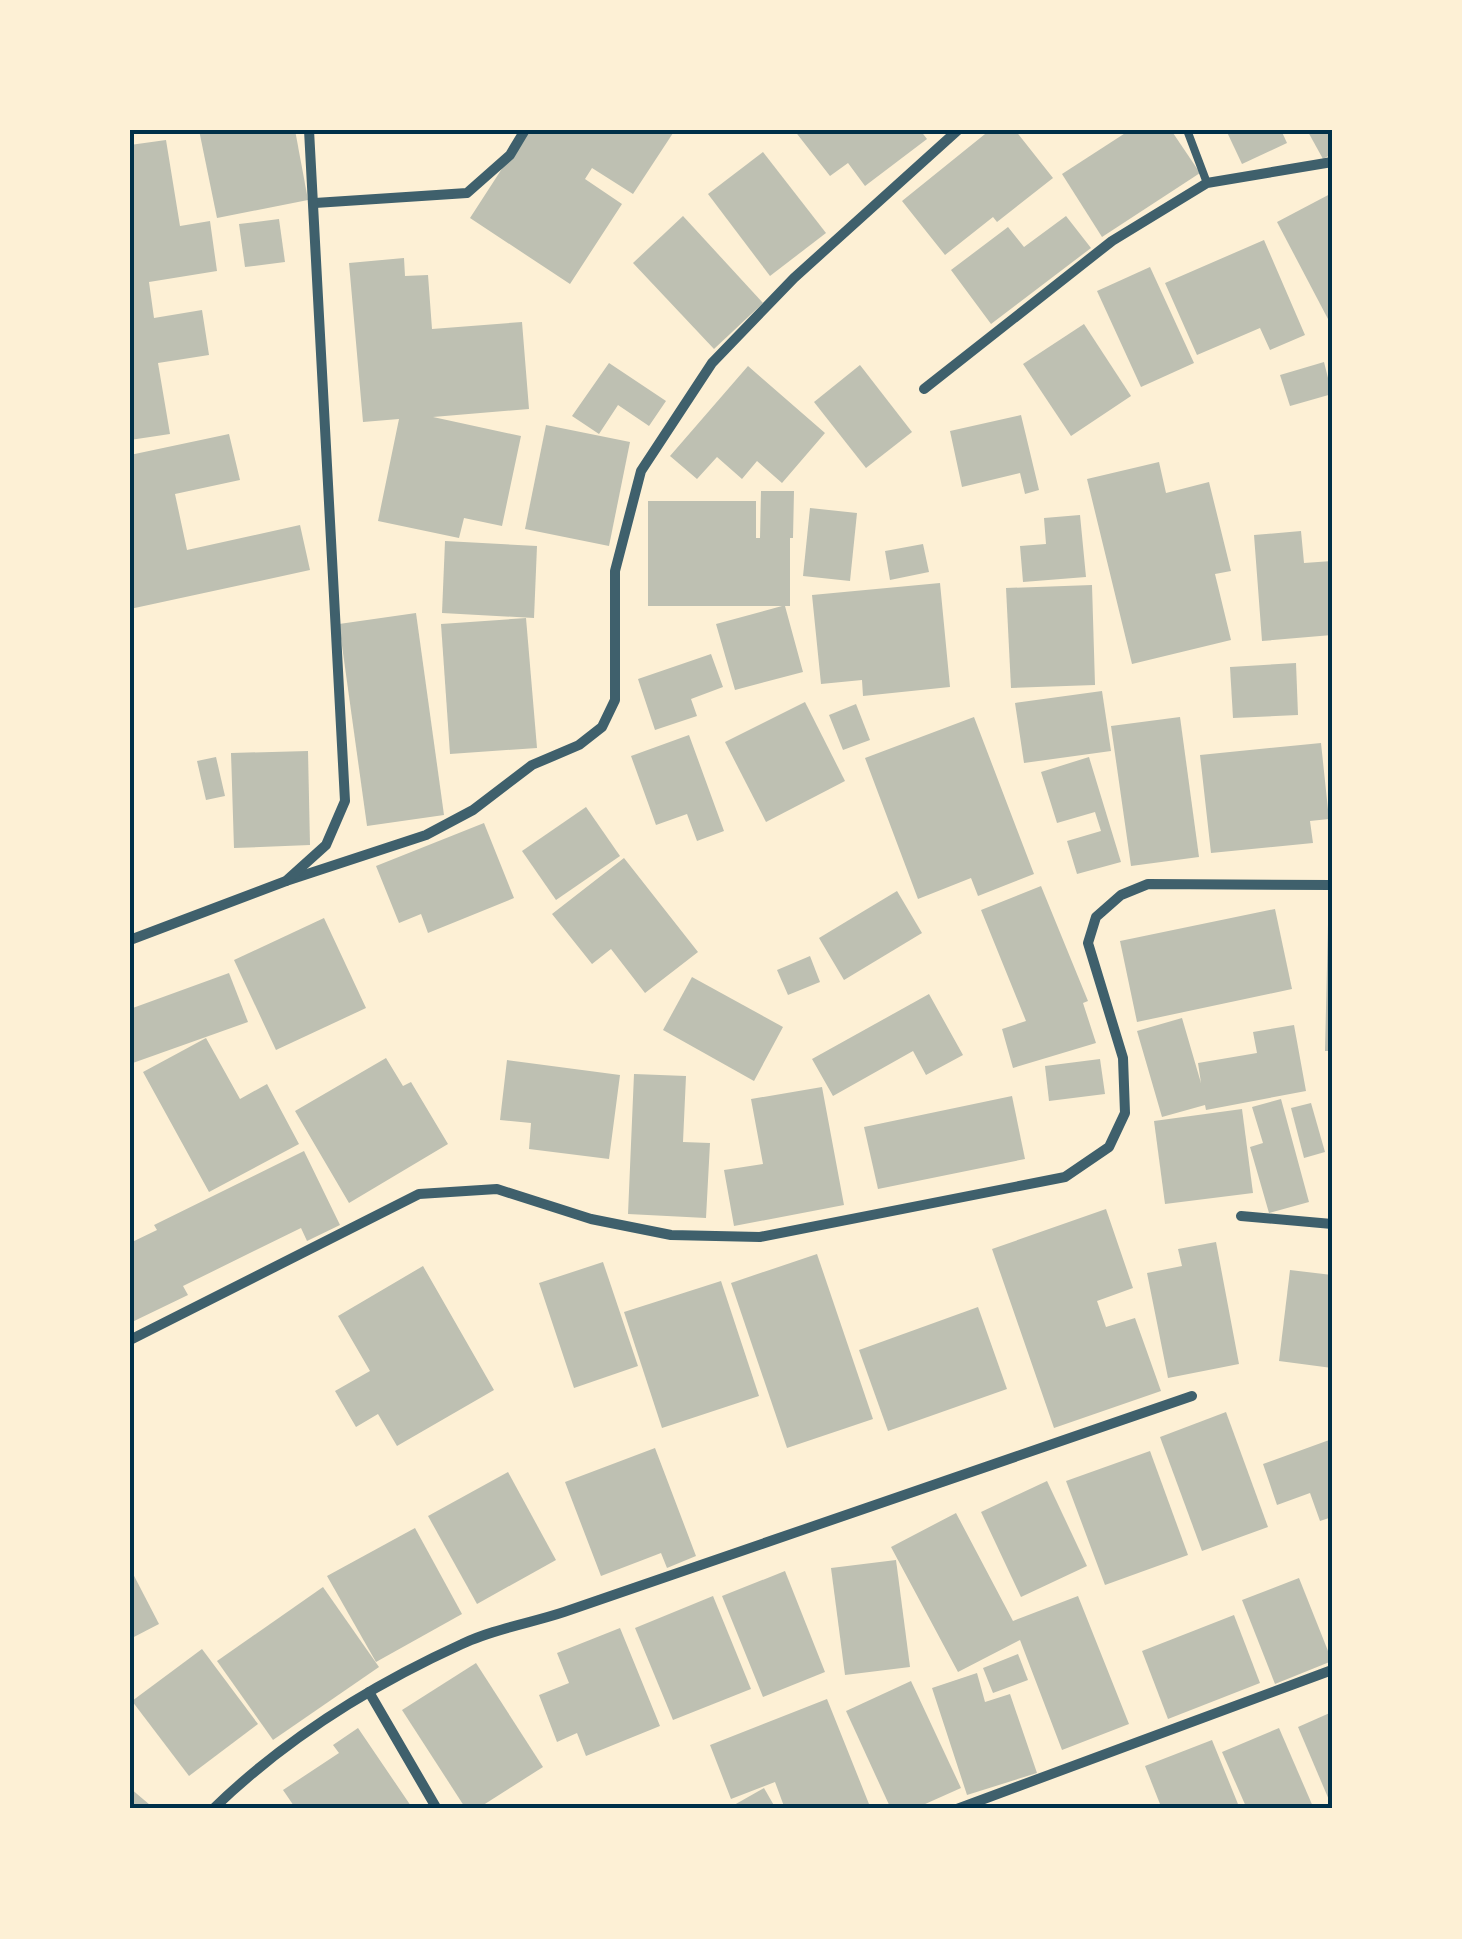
<svg xmlns="http://www.w3.org/2000/svg" width="1462" height="1939" viewBox="0 0 1462 1939" font-family="Montserrat,sans-serif">
  <style>
    .building { fill: #bec0b2 }
    .lines { fill: none; stroke-linecap: round; stroke-linejoin: round }
    .service { stroke: #3f606c; stroke-width: 8 }
    .minor { stroke: #3f606c; stroke-width: 10 }
    .neatline { fill: none; stroke: #003049; stroke-width: 4 }
  </style>
  <rect width="100%" height="100%" fill="#fdf0d5"/>
  <!-- building -->
  <g class="building">
    <path d="M199 130H295L308 200 217 218Z"/>
    <path d="M527 130H675L633 194 592 168 585 179 622 204 570 284 470 218Z"/>
    <path d="M794 130H920L927 139 865 186 848 163 830 176Z"/>
    <path d="M990 130H1015L1053 178 997 222 993 217 945 255 902 201Z"/>
    <path d="M1130 130H1171L1200 173 1102 237 1062 174Z"/>
    <path d="M1226 130H1281L1287 143 1242 164Z"/>
    <path d="M1307 130H1332V154L1323 159Z"/>
    <path d="M166 140 180 226 210 221 217 271 149 282 154 318 202 310 209 355 158 363 170 434 130 440V145Z"/>
    <path d="M763 152 826 233 770 276 708 194Z"/>
    <path d="M1332 193V317L1328 319 1277 222Z"/>
    <path d="M683 216 763 303 714 349 633 263Z"/>
    <path d="M1066 216 1091 248 991 324 951 270 1008 227 1024 247Z"/>
    <path d="M279 219 285 262 245 267 239 224Z"/>
    <path d="M1264 240 1305 335 1270 350 1260 328 1197 355 1165 283Z"/>
    <path d="M404 258 405 276 428 275 432 329 522 322 529 409 433 417 521 436 502 526 464 518 459 538 378 521 399 419 363 422 349 263Z"/>
    <path d="M1150 267 1194 363 1141 387 1097 291Z"/>
    <path d="M1084 324 1131 396 1071 436 1023 364Z"/>
    <path d="M1324 362 1332 394 1290 406 1280 375Z"/>
    <path d="M609 363 666 401 649 426 618 405 599 434 572 416Z"/>
    <path d="M860 365 912 432 866 468 814 402Z"/>
    <path d="M748 366 825 433 782 483 757 461 742 479 717 457 697 479 670 456Z"/>
    <path d="M1021 415 1039 490 1025 494 1020 473 962 487 950 431Z"/>
    <path d="M546 425 630 442 609 546 525 529Z"/>
    <path d="M229 434 240 480 175 494 187 550 300 525 310 570 130 609V455Z"/>
    <path d="M1159 462 1166 493 1209 482 1231 571 1215 574 1231 640 1132 664 1087 479Z"/>
    <path d="M761 491H794L793 538H790V606H785L803 672 735 690 716 624 782 606H648V501H756V538H760Z"/>
    <path d="M810 508 857 513 850 581 803 576Z"/>
    <path d="M1080 515 1086 577 1023 582 1020 546 1046 544 1044 518Z"/>
    <path d="M1301 531 1304 563 1332 561V635L1262 641 1254 535Z"/>
    <path d="M445 541 537 546 534 618 442 613Z"/>
    <path d="M923 544 929 572 890 580 885 551Z"/>
    <path d="M940 583 950 687 863 696 862 680 821 684 812 595Z"/>
    <path d="M1092 585 1095 685 1011 688 1006 588Z"/>
    <path d="M416 613 444 815 367 826 339 624Z"/>
    <path d="M526 618 537 748 450 754 441 624Z"/>
    <path d="M711 654 723 687 691 699 697 716 655 730 638 679Z"/>
    <path d="M1296 663 1298 715 1233 718 1230 667Z"/>
    <path d="M1102 691 1111 751 1024 763 1015 703Z"/>
    <path d="M805 702 845 781 766 822 725 742Z"/>
    <path d="M856 704 870 740 843 750 829 715Z"/>
    <path d="M974 717 1034 874 978 896 971 878 918 899 865 758Z"/>
    <path d="M1180 717 1199 857 1131 866 1111 726Z"/>
    <path d="M689 735 724 831 697 841 687 814 656 825 631 756Z"/>
    <path d="M1321 743 1329 819 1310 821 1313 843 1211 853 1200 755Z"/>
    <path d="M308 751 310 845 234 848 231 753Z"/>
    <path d="M216 757 225 796 206 800 197 761Z"/>
    <path d="M1089 757 1121 862 1077 874 1067 841 1101 831 1095 812 1057 823 1041 772Z"/>
    <path d="M586 807 620 856 556 900 522 851Z"/>
    <path d="M484 823 514 898 428 933 421 914 399 923 376 866Z"/>
    <path d="M624 858 698 952 645 993 611 949 592 964 552 914Z"/>
    <path d="M1041 886 1088 1001 1083 1003 1096 1043 1013 1068 1002 1029 1026 1021 981 910Z"/>
    <path d="M897 891 922 933 844 980 819 938Z"/>
    <path d="M1275 909 1292 989 1137 1022 1120 941Z"/>
    <path d="M324 918 366 1008 276 1050 234 960Z"/>
    <path d="M1328 924H1332V1051H1325Z"/>
    <path d="M810 956 820 982 788 995 777 970Z"/>
    <path d="M229 973 248 1022 130 1064V1009Z"/>
    <path d="M692 977 783 1027 754 1081 663 1030Z"/>
    <path d="M929 994 963 1055 926 1075 913 1051 833 1096 812 1059Z"/>
    <path d="M1182 1018 1201 1083 1198 1063 1257 1053 1253 1032 1294 1025 1306 1091 1206 1110 1205 1105 1162 1117 1137 1031Z"/>
    <path d="M206 1038 240 1099 267 1084 299 1144 209 1192 143 1072Z"/>
    <path d="M386 1058 403 1086 411 1082 448 1144 349 1203 295 1111Z"/>
    <path d="M1100 1059 1105 1094 1049 1101 1045 1066Z"/>
    <path d="M507 1060 620 1075 609 1159 529 1149 531 1123 500 1120Z"/>
    <path d="M634 1074 686 1076 683 1142 710 1143 706 1218 628 1214Z"/>
    <path d="M822 1087 844 1205 734 1226 724 1170 763 1164 751 1099Z"/>
    <path d="M1012 1096 1025 1159 878 1189 864 1127Z"/>
    <path d="M1281 1099 1309 1202 1269 1213 1250 1147 1263 1143 1252 1107Z"/>
    <path d="M1311 1103 1325 1152 1304 1158 1291 1108Z"/>
    <path d="M1242 1109 1253 1193 1165 1204 1154 1121Z"/>
    <path d="M304 1151 340 1225 307 1241 301 1228 183 1286 188 1295 130 1323V1243L157 1230 154 1225Z"/>
    <path d="M1106 1209 1133 1288 1097 1301 1106 1327 1135 1318 1161 1391 1054 1428 992 1249Z"/>
    <path d="M1216 1242 1239 1364 1168 1378 1147 1273 1182 1266 1178 1249Z"/>
    <path d="M817 1254 873 1419 787 1448 731 1283Z"/>
    <path d="M603 1262 638 1366 574 1388 539 1283Z"/>
    <path d="M423 1266 494 1390 397 1446 378 1414 356 1427 335 1391 370 1371 338 1316Z"/>
    <path d="M1290 1270 1332 1275V1368L1279 1361Z"/>
    <path d="M721 1281 759 1396 662 1428 624 1312Z"/>
    <path d="M978 1307 1007 1389 888 1431 859 1350Z"/>
    <path d="M1226 1412 1268 1527 1202 1551 1160 1437Z"/>
    <path d="M1332 1439V1517L1320 1521 1310 1493 1277 1505 1263 1464Z"/>
    <path d="M655 1448 696 1556 667 1568 661 1553 601 1576 565 1482Z"/>
    <path d="M1150 1451 1188 1555 1105 1585 1066 1481Z"/>
    <path d="M508 1472 556 1560 477 1604 428 1516Z"/>
    <path d="M1047 1481 1087 1566 1021 1597 981 1512Z"/>
    <path d="M956 1513 1013 1621 1078 1596 1129 1724 1062 1750 1020 1640 958 1672 891 1547Z"/>
    <path d="M415 1528 462 1614 376 1662 327 1576Z"/>
    <path d="M896 1560 910 1667 845 1675 831 1568Z"/>
    <path d="M130 1568 159 1624 130 1639Z"/>
    <path d="M785 1571 825 1672 763 1697 722 1596Z"/>
    <path d="M1299 1578 1332 1661 1275 1684 1242 1600Z"/>
    <path d="M323 1587 379 1667 273 1740 217 1661Z"/>
    <path d="M713 1596 751 1689 673 1720 635 1628Z"/>
    <path d="M1234 1615 1260 1683 1168 1719 1142 1651Z"/>
    <path d="M620 1628 660 1726 586 1756 577 1733 557 1742 539 1695 569 1683 557 1653Z"/>
    <path d="M202 1649 258 1724 189 1776 132 1701Z"/>
    <path d="M1018 1654 1028 1680 993 1693 983 1668Z"/>
    <path d="M476 1663 543 1767 477 1809H466L402 1710Z"/>
    <path d="M977 1673 985 1702 1010 1694 1037 1773 967 1795 932 1688Z"/>
    <path d="M911 1681 961 1788 914 1809H891L846 1711Z"/>
    <path d="M827 1699 871 1809H785L775 1782 731 1799 710 1745Z"/>
    <path d="M1332 1712V1807L1298 1727Z"/>
    <path d="M358 1728 413 1809H296L283 1790 339 1753 333 1745Z"/>
    <path d="M1279 1728 1314 1809H1247L1222 1752Z"/>
    <path d="M1212 1740 1240 1809H1162L1145 1766Z"/>
    <path d="M130 1788 150 1805 147 1809H130Z"/>
    <path d="M764 1788 776 1809H727Z"/>
  </g>
  <g class="lines">
    <!-- service -->
    <path class="service" d="M1187 130 1207 183"/>
    <!-- minor -->
    <g class="minor">
      <path d="M315 203 467 193 510 155 525 130"/>
      <path d="M924 389 1112 241 1207 183 1332 162"/>
      <path d="M286 881 426 835 473 810 532 765 579 745 602 727 615 700V571L641 471 712 363 794 278 958 130"/>
      <path d="M130 940 286 881 326 845 345 801 309 130"/>
      <path d="M1241 1216 1332 1224"/>
      <path d="M130 1340 419 1194 497 1189 591 1219 671 1235 760 1237 1065 1177 1109 1147 1125 1113 1123 1058 1088 943 1096 917 1121 895 1148 884 1332 885"/>
      <path d="M369 1692 437 1809"/>
      <path d="M213 1809C284 1740 372 1685 462 1644 493 1629 531 1623 564 1612L1192 1396"/>
      <path d="M957 1809 1332 1670"/>
    </g>
  </g>
  <!-- border -->
  <rect width="1462" height="1939" fill="none" stroke="#fdf0d5" stroke-width="265"/>
  <rect x="132" y="132" width="1198" height="1674" class="neatline"/>
</svg>
